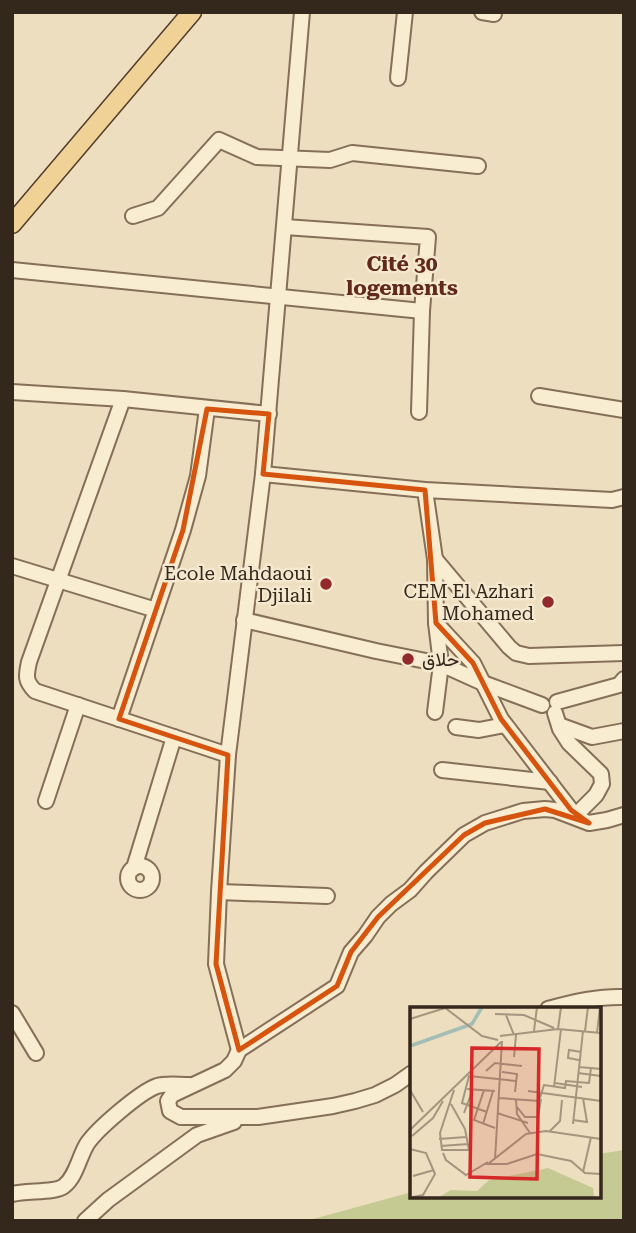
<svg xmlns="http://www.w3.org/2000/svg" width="636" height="1233" viewBox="0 0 636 1233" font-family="'Roboto Serif',Vazirmatn,serif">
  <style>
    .green { fill: #c5ca93 }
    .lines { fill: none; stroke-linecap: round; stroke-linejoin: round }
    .minor-casing { stroke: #856f58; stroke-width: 18 }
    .major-casing { stroke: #523d2c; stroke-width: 21 }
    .minor { stroke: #f8ecd1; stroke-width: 14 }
    .major { stroke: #f0d296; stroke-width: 18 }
    .marked { fill: none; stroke: #d6540e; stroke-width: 5; stroke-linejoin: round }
    .poi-dot { fill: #92292c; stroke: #f4e8ce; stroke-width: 2.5 }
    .labels { text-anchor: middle; stroke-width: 5; stroke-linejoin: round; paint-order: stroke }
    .poi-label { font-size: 19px; fill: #34271c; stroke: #f4e8ce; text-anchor: end }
    .neighbourhood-label { font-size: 21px; font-weight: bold; fill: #60291c; stroke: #f4e8ce }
    .inset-river { fill: none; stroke: #a2beb5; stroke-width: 3.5 }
    .inset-road { fill: none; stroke: #a3957e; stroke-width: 2 }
    .view { fill: #d62828; fill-opacity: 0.15; stroke: #d62828; stroke-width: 3.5 }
    .inset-edge { fill: none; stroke: #34271c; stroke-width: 3.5 }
  </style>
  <rect width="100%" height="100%" fill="#eddebf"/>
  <!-- green -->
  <path class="green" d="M624 1150V1221H306L412 1192V1196H599V1154Z"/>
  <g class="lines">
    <defs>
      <g id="minor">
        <path d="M482 12 494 14"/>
        <path d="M398 78 405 12"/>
        <path d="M133 216 158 208 219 140 257 157 330 160 352 153 478 166"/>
        <path d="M285 227 428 237 422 311 419 412"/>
        <path d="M12 270 422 311"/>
        <path d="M12 392 123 399 269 414"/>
        <path d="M539 396 624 410"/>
        <path d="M123 399 29 662C26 676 25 681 35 691L228 755"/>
        <path d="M263 474 425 490 612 500 624 497"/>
        <path d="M425 490 435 559 436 623 473 663 501 719 571 810 580 816"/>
        <path d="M435 559 509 647 516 653 529 656 624 653"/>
        <path d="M12 566 156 610"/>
        <path d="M244 620 376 651 441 664 483 683 542 705"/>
        <path d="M557 702 619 685 624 679"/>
        <path d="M435 712 441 664 436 623"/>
        <path d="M555 713 560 729 569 743 601 774 602 784 596 795 577 814"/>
        <path d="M119 719 183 530 198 476 207 409"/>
        <path d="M559 725 592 737 624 731"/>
        <path d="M456 727 479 730 505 725"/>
        <path d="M442 770 550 782"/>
        <path d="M46 801 78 705"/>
        <circle cx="140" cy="878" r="12"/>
        <path d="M134 868 174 737"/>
        <path d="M219 892 327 896"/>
        <path d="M548 1009C572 1002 598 996 624 997"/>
        <path d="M12 1013 36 1053"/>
        <path d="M239 1050 216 964 219 892 228 755 263 474 302 12"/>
        <path d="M412 1073 395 1085 375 1095 355 1101 333 1106 258 1117H181L170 1111 168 1101 172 1095 225 1070 234 1061 239 1050 337 986 351 952 365 936 378 917 391 904 410 890 426 872 464 835 485 823 523 811 545 809 555 810 589 823 607 820 624 815"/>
        <path d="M12 1194C26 1190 56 1193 64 1186 76 1177 79 1157 87 1144 97 1129 140 1092 157 1086 167 1083 178 1085 189 1085"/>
        <path d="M85 1221 108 1200 197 1135 234 1122"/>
      </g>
      <path id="major" d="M12 224 192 12"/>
    </defs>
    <!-- minor casing -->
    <use href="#minor" class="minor-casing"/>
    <!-- major casing -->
    <use href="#major" class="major-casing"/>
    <!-- minor -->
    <use href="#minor" class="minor"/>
    <!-- major -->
    <use href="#major" class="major"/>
  </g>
  <!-- marked area -->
  <path class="marked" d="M207 409 269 414 263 474 425 490 436 623 473 663 501 719 571 810 589 823 545 809 485 823 464 835 378 917 351 952 337 986 239 1050 216 964 228 755 119 719 183 530Z"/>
  <!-- markers -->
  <g class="poi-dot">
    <circle cx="326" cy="584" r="7"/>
    <circle cx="548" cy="602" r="7"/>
    <circle cx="408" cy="659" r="7"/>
  </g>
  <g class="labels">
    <!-- poi labels -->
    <g class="poi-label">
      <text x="312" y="580">Ecole Mahdaoui<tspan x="312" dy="22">Djilali</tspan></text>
      <text x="534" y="598">CEM El Azhari<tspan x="534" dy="22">Mohamed</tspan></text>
      <text x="422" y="666" text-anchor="start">حلاق</text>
    </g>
    <!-- neighbourhood labels -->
    <g class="neighbourhood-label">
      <text x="402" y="271">Cité 30<tspan x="402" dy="24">logements</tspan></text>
    </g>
  </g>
  <!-- overview -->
  <g transform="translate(410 1007)">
    <rect width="191" height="191" fill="#eddebf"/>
    <path d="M138 161 183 181 184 190H29L41 183 67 184 79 173Z" fill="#c5ca93"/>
    <path class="inset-river" d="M0 39 62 17 72 0"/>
    <path class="inset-road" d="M34 0 72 29 88 33M85 7 114 8 144 21M96 8 104 28M0 12 35 1M148 22 151 0M124 24 127 0M175 24 178 0M187 26 190 0M90 29 148 22 191 26M104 50 106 28M169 53 158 51 159 43 171 45M169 60 191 62M76 64 85 56 112 59M92 65 107 67 105 85M168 66 191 69M145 76 172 80M144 80 151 22M57 82 85 84M0 83 13 105M74 83 64 113 85 121M118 84 191 94M89 91 129 94 134 78 155 81 156 74 179 76 181 61M106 93 107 107 120 126M41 97 55 122 59 143H32L30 126 44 83M107 100 115 110H128L131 92M77 105 52 96 59 69 106 74M54 106 63 82M87 106 118 116M163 113 177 115 173 91M73 117 83 84M163 117 173 24M0 123 91 35M140 124 150 114 152 93M2 129 23 111 33 94M29 132 56 130M191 132 136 124 116 127 78 157H97L127 147 161 154 175 166 191 167M31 139 58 137M0 142 16 146 25 167 13 188 3 190M33 146 36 153 56 168 78 155M85 152 92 34M173 165 181 130M3 169 24 163"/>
    <path class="view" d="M62 41 129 42 127 172 60 170Z"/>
    <rect width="191" height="191" class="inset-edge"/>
  </g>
  <!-- border -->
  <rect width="636" height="1233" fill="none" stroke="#34271c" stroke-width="28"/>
</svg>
